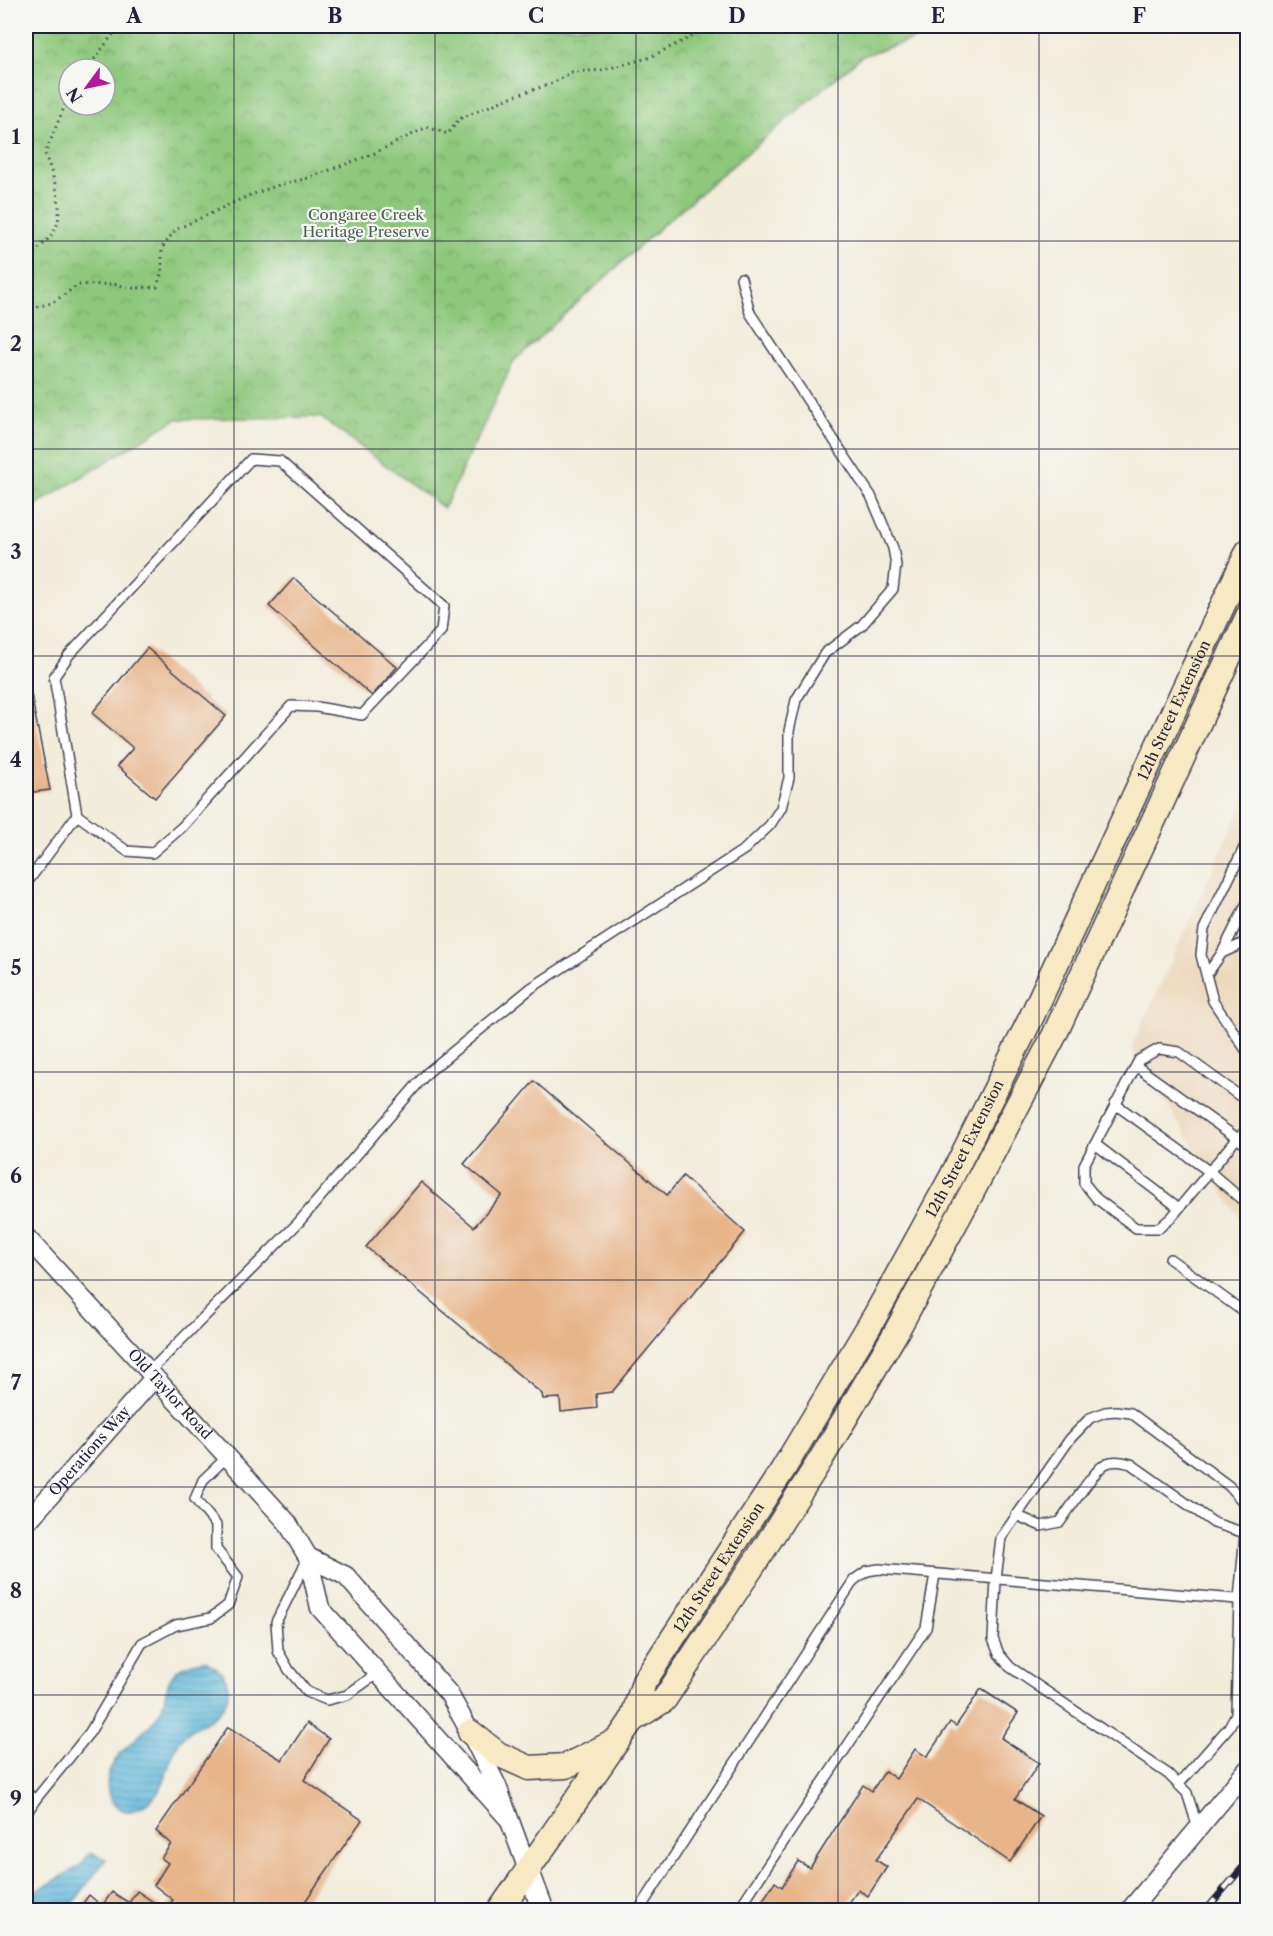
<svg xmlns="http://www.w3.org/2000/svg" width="1273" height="1936" viewBox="0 0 1273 1936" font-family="'Libre Caslon Text',serif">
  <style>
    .built { fill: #ecd7ba }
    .park { fill: url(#park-crowns); stroke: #58755c; stroke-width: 1.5; fill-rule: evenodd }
    .water { fill: url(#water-rules); stroke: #3f6c8a; stroke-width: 1.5 }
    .building { fill: #e8b58b }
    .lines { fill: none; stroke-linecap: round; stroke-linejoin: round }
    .service-casing { stroke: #414053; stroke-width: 12 }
    .minor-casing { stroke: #414053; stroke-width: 21 }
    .tertiary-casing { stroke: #414053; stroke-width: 24 }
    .secondary-casing { stroke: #414053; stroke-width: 27 }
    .path { stroke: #414053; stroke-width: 3; stroke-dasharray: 1.5 4.5; stroke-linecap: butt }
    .service { stroke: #fff; stroke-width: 9 }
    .minor { stroke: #fff; stroke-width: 18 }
    .tertiary { stroke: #fff; stroke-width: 21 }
    .secondary { stroke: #f7e9c3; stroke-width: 24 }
    .rail-casing { stroke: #22223b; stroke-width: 7 }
    .rail { stroke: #f6f6f2; stroke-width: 4.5; stroke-dasharray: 14; stroke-linecap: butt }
    .grid { fill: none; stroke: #22223b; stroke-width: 1.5; stroke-opacity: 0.55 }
    .labels { text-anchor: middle; stroke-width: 4.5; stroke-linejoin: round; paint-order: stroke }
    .park-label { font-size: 15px; fill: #475c52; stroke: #f6f6f2 }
    .street-label { font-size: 15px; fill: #22223b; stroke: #f6f6f2 }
    .neatline { fill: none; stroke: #22223b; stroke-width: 2 }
    .grid-label { font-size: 20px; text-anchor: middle; font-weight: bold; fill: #22223b }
  </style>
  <defs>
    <pattern id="park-crowns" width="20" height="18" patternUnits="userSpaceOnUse" patternTransform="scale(1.5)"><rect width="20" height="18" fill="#8dc87c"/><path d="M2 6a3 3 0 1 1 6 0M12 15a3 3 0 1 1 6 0" fill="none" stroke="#73a267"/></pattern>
    <pattern id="water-rules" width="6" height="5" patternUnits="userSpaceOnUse" patternTransform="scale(1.5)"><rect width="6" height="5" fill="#5cb6da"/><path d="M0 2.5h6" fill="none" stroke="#4c94b2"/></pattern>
  </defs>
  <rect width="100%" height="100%" fill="#f6f6f2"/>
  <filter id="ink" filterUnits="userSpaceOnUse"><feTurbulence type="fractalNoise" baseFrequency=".0167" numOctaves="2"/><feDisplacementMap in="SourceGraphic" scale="12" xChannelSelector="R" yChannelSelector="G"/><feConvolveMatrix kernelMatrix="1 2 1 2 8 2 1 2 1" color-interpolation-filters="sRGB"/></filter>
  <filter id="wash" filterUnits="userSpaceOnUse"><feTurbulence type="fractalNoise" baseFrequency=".008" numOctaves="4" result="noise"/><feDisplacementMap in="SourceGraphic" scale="24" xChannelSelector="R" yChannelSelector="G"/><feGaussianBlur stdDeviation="1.35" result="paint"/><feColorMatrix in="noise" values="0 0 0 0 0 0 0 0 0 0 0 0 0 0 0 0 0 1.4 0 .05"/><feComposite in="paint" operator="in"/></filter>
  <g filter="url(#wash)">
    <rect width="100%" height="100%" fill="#f2ecdb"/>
    <!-- built -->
    <path class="built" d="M1247 794V1229L1131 1049Z"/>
    <!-- park -->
    <path class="park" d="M26 26H955L862 56 666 222 514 361 444 508 320 417 176 419 26 511ZM69 69H105V105H69Z"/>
    <!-- water -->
    <g class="water">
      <path d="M205 1661C217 1667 227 1674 228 1687 230 1721 194 1720 179 1742 163 1767 171 1794 137 1809 128 1813 119 1811 113 1803 110 1800 109 1795 108 1791 101 1753 148 1738 161 1709 166 1699 165 1684 173 1675 181 1665 193 1662 205 1661Z"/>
      <path d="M90 1853 106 1859 68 1910H26V1897L80 1866Z"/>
    </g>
    <g id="blocks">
      <!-- building -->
      <g class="building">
        <path d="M294 578 397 667 372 696 269 606Z"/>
        <path d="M147 648 226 716 155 798 117 766 133 748 92 713Z"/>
        <path d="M26 669 50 790 26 793Z"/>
        <path d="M534 1081 667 1195 683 1176 745 1232 612 1392 596 1394 597 1408 561 1412 560 1398 543 1399 542 1394 366 1247 421 1182 474 1227 502 1195 464 1164Z"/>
        <path d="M981 1689 1018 1713 1001 1738 1039 1763 1015 1799 1041 1816 1010 1862 918 1799 876 1860 887 1867 868 1896 858 1890 844 1910H756L775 1882 782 1887 798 1861 810 1868 863 1785 872 1791 885 1771 896 1779 915 1749 927 1757 950 1722 956 1726Z"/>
        <path d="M307 1723 329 1739 304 1780 362 1820 299 1910H224L218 1907 215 1910H185L179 1905 175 1910H78L89 1895 102 1906 112 1892 129 1903 137 1891 165 1910 173 1900 154 1885 168 1863 161 1858 171 1844 156 1831 228 1727 282 1760Z"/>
      </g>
    </g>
  </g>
  <g filter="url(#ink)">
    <use href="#blocks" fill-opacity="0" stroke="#414053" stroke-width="1.5"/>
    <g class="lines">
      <defs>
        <g id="service">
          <path d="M1248 840 1204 929 1201 955 1213 1001 1248 1053"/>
          <path d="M26 884 77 815 54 677 69 655 251 459 280 461 444 606 441 631 362 715 317 707 291 706 182 827 152 853 127 851 77 815"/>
          <path d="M1222 953 1248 901"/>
          <path d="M1207 974 1222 953 1248 941"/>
          <path d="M1136 1066 1248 1146"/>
          <path d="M1248 1102 1179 1052 1159 1049 1139 1060 1084 1165V1183L1097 1199 1136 1228H1159L1171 1218 1237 1138 1248 1130"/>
          <path d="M1115 1104 1210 1172 1248 1205"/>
          <path d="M1095 1144 1179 1208"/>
          <path d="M1170 1259 1248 1315"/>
          <path d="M149 1372 298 1223 427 1073 531 988 745 849 770 825 781 808 789 778V731L796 700 825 653 862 625 893 589 896 565 893 548 871 496 750 313 741 278"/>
          <path d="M1016 1515 1041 1526 1060 1522C1069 1510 1096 1467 1107 1463 1115 1460 1123 1462 1131 1464L1214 1523 1245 1533"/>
          <path d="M307 1560 276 1622 278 1651 289 1670 307 1692 327 1700 347 1695 378 1673"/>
          <path d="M1178 1785 1229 1727 1236 1714 1239 1599 1247 1512 1244 1503 1229 1486 1131 1413 1116 1411 1105 1412 1090 1418 1070 1439 1001 1538 996 1579 993 1639 999 1654 1010 1667 1168 1774 1187 1793 1198 1828"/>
          <path d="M26 1792 35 1800 26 1814"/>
          <path d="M35 1800 90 1732 142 1643 176 1625 211 1618 228 1605 238 1577 216 1549V1525L195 1499 203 1480 227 1457"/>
          <path d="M639 1910 854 1580 867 1571 879 1569 1248 1600"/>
          <path d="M738 1910 926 1628 935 1574"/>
        </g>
        <g id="minor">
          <path id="s1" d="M26 1237 287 1522 308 1557"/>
          <path id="s2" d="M26 1523 154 1378"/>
          <path d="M507 1817 320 1608 308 1557 346 1576 449 1694 470 1732 497 1786 528 1870"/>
          <path d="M1130 1910 1248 1769"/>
        </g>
        <path id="tertiary" d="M528 1870 543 1910"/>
        <g id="secondary">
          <path d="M632 1720 664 1700 762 1552 821 1459 895 1334 971 1194 1054 1036 1248 616"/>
          <path d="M470 1732 498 1754 529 1768 566 1766 616 1741"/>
          <path id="s3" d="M500 1910 632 1720 644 1682 782 1471 875 1316 951 1178 1031 1018 1248 551"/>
        </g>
      </defs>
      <!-- service casing -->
      <use href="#service" class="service-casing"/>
      <!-- minor casing -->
      <use href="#minor" class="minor-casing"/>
      <!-- tertiary casing -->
      <use href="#tertiary" class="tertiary-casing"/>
      <!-- secondary casing -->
      <use href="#secondary" class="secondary-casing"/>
      <!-- path -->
      <g class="path">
        <path d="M87 69 119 26"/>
        <path d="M26 262C34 251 50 241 56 227 65 209 52 172 45 154L69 95"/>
        <path d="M26 307 28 309 52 303 78 285 113 284 133 288 157 287 162 271V248L175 230 248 196 279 185 308 178 373 154 427 127 448 134 459 119 511 97 553 83 572 72 603 70 648 58 687 39 706 26"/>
      </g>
      <!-- service -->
      <use href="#service" class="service"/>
      <!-- minor -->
      <use href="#minor" class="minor"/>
      <!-- tertiary -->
      <use href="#tertiary" class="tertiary"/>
      <!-- secondary -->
      <use href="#secondary" class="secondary"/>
      <defs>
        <path id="rail" d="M1206 1910 1248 1861"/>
      </defs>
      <!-- rail casing -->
      <use href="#rail" class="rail-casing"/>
      <!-- rail -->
      <use href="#rail" class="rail"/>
    </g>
  </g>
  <!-- grid -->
  <path class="grid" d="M234 26V1910M435 26V1910M636 26V1910M838 26V1910M1039 26V1910M26 241H1248M26 449H1248M26 656H1248M26 864H1248M26 1072H1248M26 1280H1248M26 1487H1248M26 1695H1248"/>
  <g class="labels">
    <!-- park labels -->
    <g class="park-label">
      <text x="366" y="220">Congaree Creek<tspan x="366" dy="17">Heritage Preserve</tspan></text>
    </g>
    <!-- street labels -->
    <g class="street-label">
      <text dy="5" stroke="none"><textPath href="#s3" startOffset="1380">12th Street Extension</textPath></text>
      <text dy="5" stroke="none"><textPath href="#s3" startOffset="894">12th Street Extension</textPath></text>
      <text dy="5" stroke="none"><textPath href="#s1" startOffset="213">Old Taylor Road</textPath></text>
      <text dy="5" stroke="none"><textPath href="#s2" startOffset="96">Operations Way</textPath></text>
      <text dy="5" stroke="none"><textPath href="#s3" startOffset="408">12th Street Extension</textPath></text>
    </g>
  </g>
  <!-- margin -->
  <rect width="1273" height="1936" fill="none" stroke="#f6f6f2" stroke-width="66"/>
  <!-- north arrow -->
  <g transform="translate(87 87) rotate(237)"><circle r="28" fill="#f6f6f2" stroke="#a1a1a9" stroke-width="1.5"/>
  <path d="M0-4.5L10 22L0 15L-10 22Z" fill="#b5179e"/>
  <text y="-9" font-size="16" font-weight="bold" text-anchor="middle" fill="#22223b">N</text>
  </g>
  <rect x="33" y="33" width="1207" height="1870" class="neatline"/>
  <g class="grid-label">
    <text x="134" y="23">A</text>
    <text x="335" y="23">B</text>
    <text x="536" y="23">C</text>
    <text x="737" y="23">D</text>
    <text x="938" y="23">E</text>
    <text x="1139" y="23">F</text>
    <text x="16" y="144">1</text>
    <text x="16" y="351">2</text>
    <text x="16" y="559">3</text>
    <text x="16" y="767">4</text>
    <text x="16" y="975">5</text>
    <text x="16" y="1183">6</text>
    <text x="16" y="1390">7</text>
    <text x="16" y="1598">8</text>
    <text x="16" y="1806">9</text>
  </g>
</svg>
